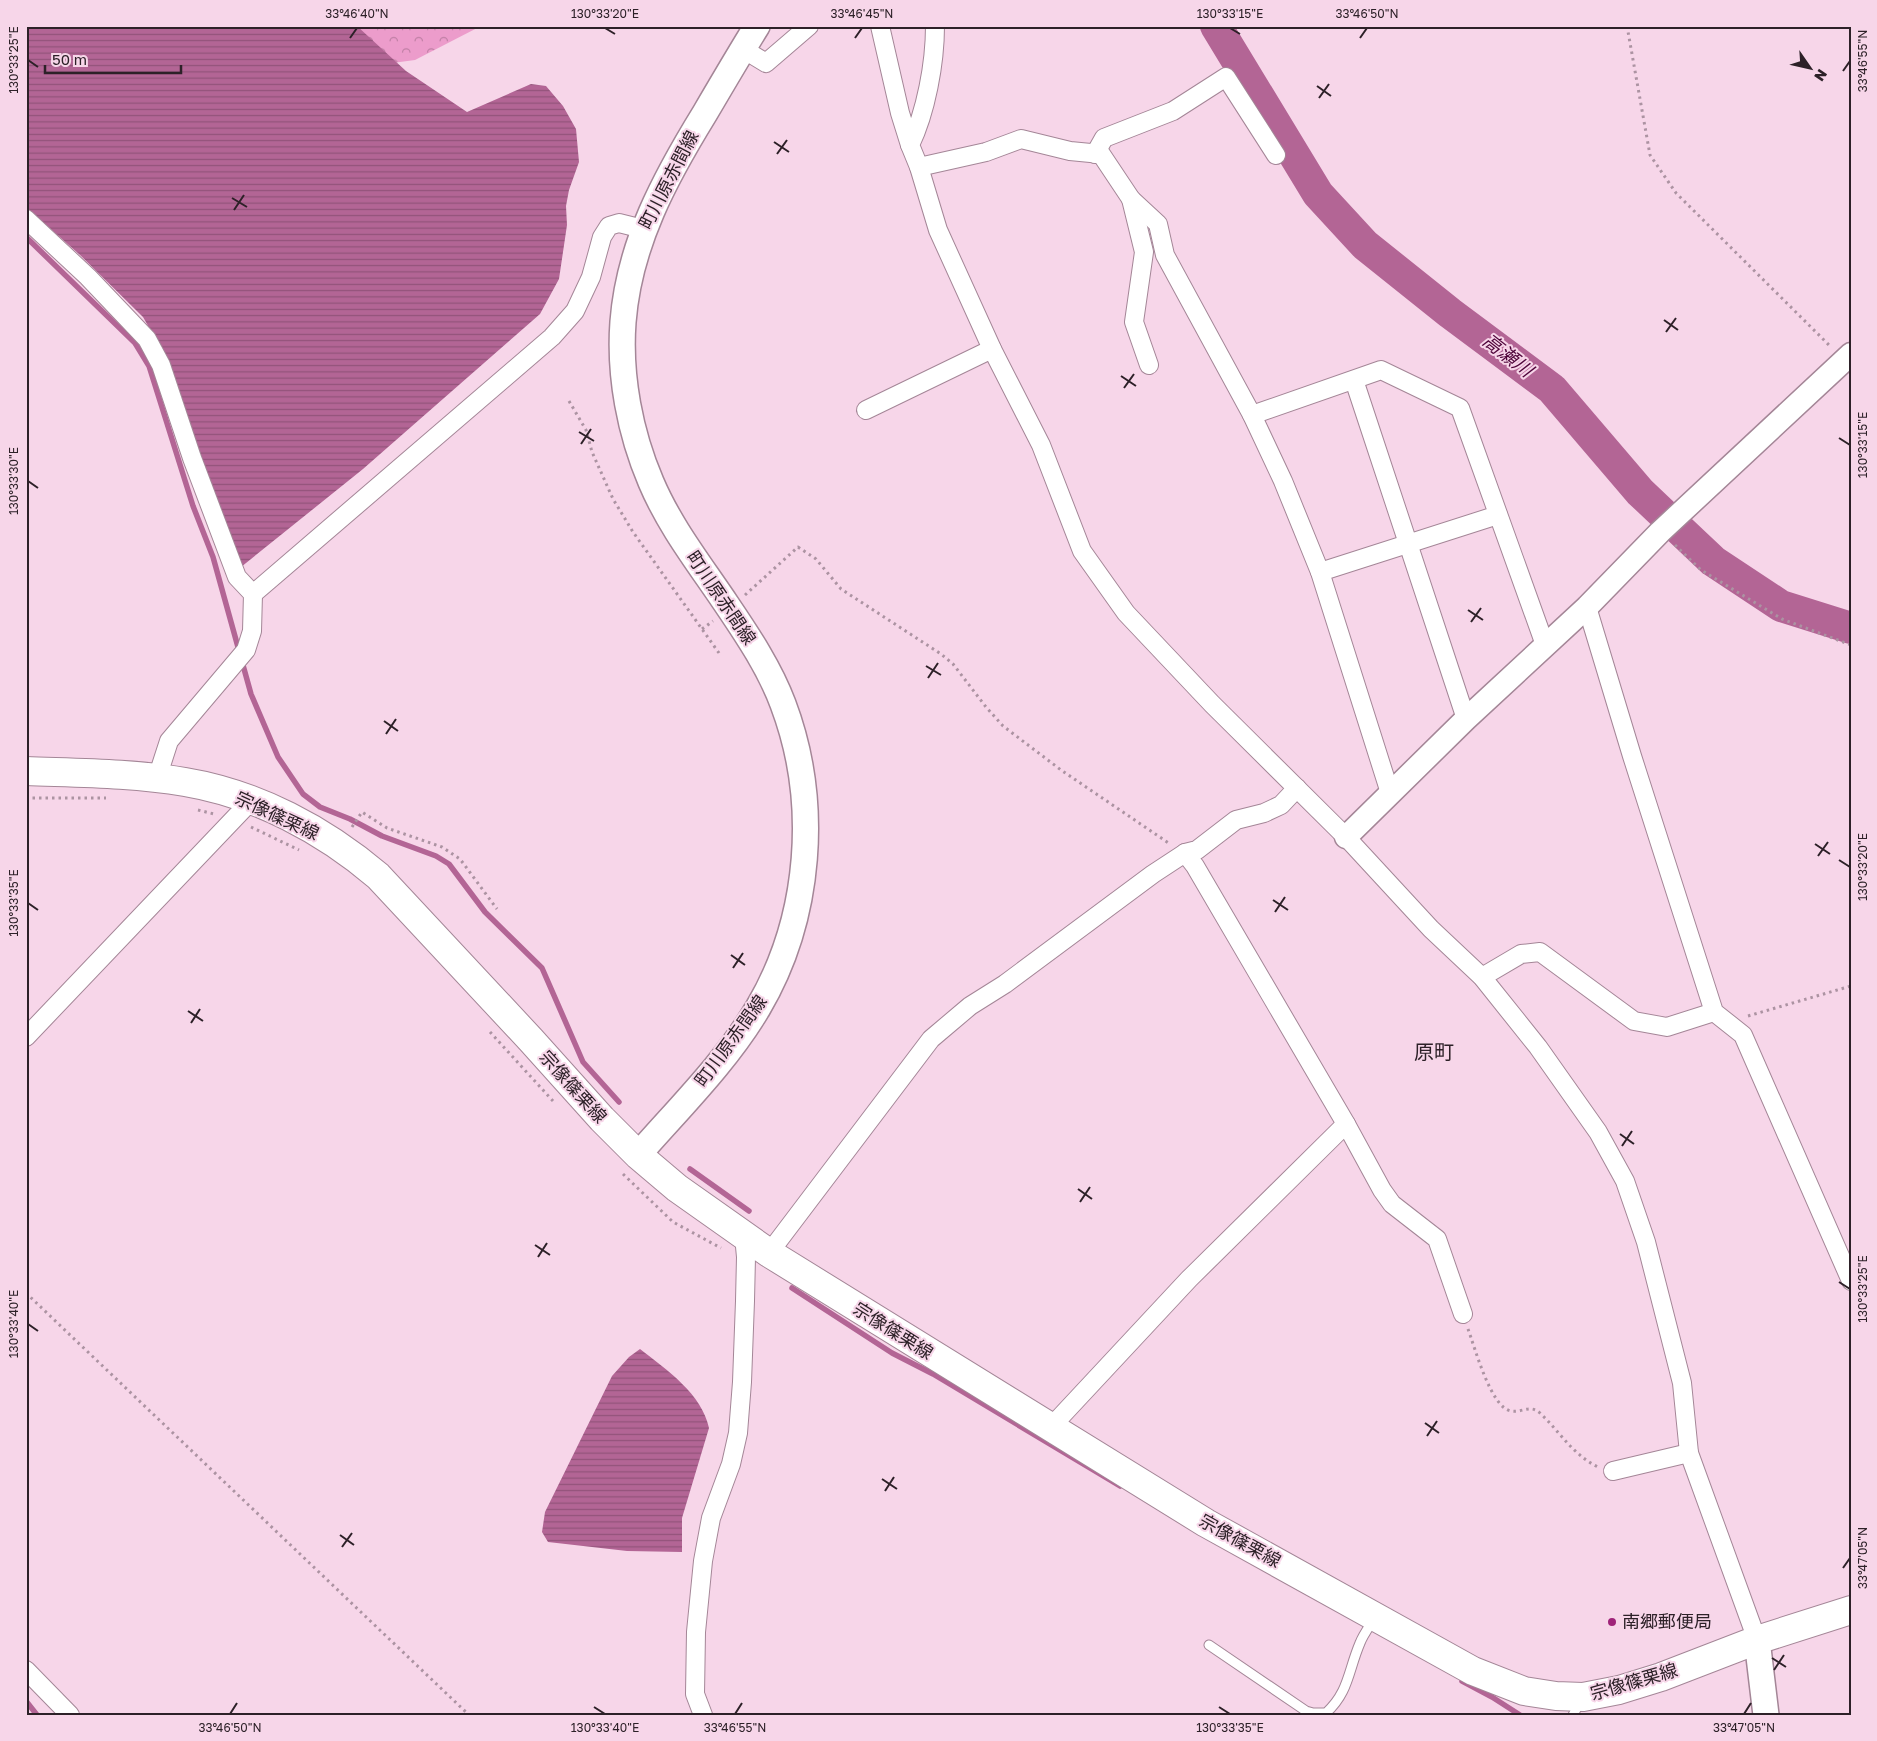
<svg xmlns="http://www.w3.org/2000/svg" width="1877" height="1741" viewBox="0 0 1877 1741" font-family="'Golos Text','Noto Sans JP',sans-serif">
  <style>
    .forest { fill: url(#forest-crowns) }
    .water { fill: url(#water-rules) }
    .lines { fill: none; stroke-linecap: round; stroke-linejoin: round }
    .stream { stroke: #b36595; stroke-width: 5.5 }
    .river { stroke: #b36595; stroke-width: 32 }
    .service-casing { stroke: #a48697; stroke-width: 11 }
    .minor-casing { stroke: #a48697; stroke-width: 20 }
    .tertiary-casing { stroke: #a48697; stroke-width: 25 }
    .secondary-casing { stroke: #a48697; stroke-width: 28 }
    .primary-casing { stroke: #a48697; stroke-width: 30 }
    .path { stroke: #ac93a2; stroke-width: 3; stroke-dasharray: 2.5 4; stroke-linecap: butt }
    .service { stroke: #fff; stroke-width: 9 }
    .minor { stroke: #fff; stroke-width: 18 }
    .tertiary { stroke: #fff; stroke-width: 22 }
    .secondary { stroke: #fff; stroke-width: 25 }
    .primary { stroke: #fff; stroke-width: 28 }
    .ticks { fill: none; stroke: #2d2128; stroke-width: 2 }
    .poi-dot { fill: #9f2379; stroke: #f7d6e9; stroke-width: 2 }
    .labels { text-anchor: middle; stroke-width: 4; stroke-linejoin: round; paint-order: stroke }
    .street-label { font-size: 18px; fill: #2d2128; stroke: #f7d6e9 }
    .poi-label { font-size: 18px; fill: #2d2128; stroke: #f7d6e9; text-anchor: start }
    .water-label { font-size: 19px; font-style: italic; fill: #4e0339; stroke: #f7d6e9 }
    .quarter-label { font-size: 20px; fill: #2d2128; stroke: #f7d6e9 }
    .neatline { fill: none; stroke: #2d2128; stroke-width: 2 }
    .ticks-label { font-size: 12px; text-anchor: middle; fill: #2d2128 }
  </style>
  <defs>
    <pattern id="forest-crowns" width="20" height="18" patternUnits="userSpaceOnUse" patternTransform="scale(1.25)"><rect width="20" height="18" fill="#ec9ccb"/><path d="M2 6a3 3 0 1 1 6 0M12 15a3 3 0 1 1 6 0" fill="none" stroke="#c07fa5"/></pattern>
    <pattern id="water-rules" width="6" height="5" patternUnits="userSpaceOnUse" patternTransform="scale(1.25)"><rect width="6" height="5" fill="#b36595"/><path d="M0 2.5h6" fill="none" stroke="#92537a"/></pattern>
  </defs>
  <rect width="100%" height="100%" fill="#f7d6e9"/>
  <!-- forest -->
  <path class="forest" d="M299 26H481L415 60 385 64Z"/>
  <!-- water -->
  <g class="water">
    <path d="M26 26H357L406 71 467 112 531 84 546 86 563 106 576 129 579 162 569 190 566 206 567 225 559 279 540 314 363 469 241 567 159 345 143 317 80 255 26 207Z"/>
    <path d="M640 1349C667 1370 702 1394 709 1428L682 1518V1552L627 1551 548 1542 542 1532 545 1512 612 1376 629 1357Z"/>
  </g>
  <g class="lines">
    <!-- stream -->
    <g class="stream">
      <path d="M26 237 135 343 149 366 193 506 213 557 251 694 278 757 303 794 320 807 350 819 382 836 436 856 449 864 485 912 542 968 583 1062 619 1102"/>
      <path d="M690 1169 749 1211"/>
      <path d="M792 1288 892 1353 933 1374 1120 1486"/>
      <path d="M1462 1681 1492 1697 1520 1715"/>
      <path d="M26 1701 37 1715"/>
    </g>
    <!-- river -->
    <path class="river" d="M1216 26 1318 194 1365 245 1450 313 1552 389 1640 492 1713 561 1781 606 1851 628"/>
    <defs>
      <g id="service">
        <path d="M1209 1645 1306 1711 1313 1713H1326C1349 1692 1348 1671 1360 1643 1363 1635 1369 1627 1374 1619"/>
        <path d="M1573 1715 1581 1700"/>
      </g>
      <g id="minor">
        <path d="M880 26 900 113 910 145"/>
        <path d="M935 26C935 63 926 112 910 145L919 167 938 230 992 349 1041 445 1082 551 1126 613 1212 704 1346 837 1431 929 1482 977 1538 1047 1598 1132 1625 1181 1646 1242 1682 1383 1689 1453 1757 1640"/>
        <path d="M743 49 766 63 809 26"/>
        <path d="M1095 154 1104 138 1173 111 1226 77 1276 155"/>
        <path d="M919 167 986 152 1021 139 1070 151 1101 154 1131 199 1158 224 1165 255 1252 415 1283 481 1320 572 1390 793"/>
        <path d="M1131 199 1144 252 1134 322 1149 365"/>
        <path d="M26 219 88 277 147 339 161 365 192 458 237 577 253 594 252 631 246 650 169 741 157 778"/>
        <path d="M1354 380 1466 719"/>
        <path d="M866 410 992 349"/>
        <path d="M1252 415 1381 370 1460 408 1545 645"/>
        <path d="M1320 572 1498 515"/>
        <path d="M253 594 552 337 575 311 591 277 602 237 609 226 619 223 643 229"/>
        <path d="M1587 607 1632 756 1714 1012 1743 1035 1851 1281"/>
        <path d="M1482 977 1521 954 1540 952 1634 1021 1667 1027 1714 1012"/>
        <path d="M26 1037 251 801"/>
        <path d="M1346 1124 1382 1190 1392 1204 1437 1239 1463 1314"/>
        <path d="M769 1253 931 1039 970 1006 1005 984 1153 874 1185 853 1197 850 1236 820 1264 813 1281 805 1297 788"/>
        <path d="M1051 1427 1189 1279 1346 1124 1195 866 1185 853"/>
        <path d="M1613 1471 1689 1453"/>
        <path d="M26 1670 70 1715"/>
        <path d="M703 1715 695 1694 696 1632 703 1561 711 1518 731 1464 738 1433 742 1382 745 1301 746 1257 744 1236"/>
      </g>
      <path id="tertiary" d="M1346 837 1466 719 1587 607 1660 532 1851 354"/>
      <g id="secondary">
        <path d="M638 1155C679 1108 726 1062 758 1008 811 918 820 802 783 704 770 669 748 636 727 605 701 566 670 527 651 482 630 433 619 376 623 322 629 244 665 178 705 113 722 84 739 55 757 26"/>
        <path d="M1757 1640 1766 1715"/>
      </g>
      <path id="primary" d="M26 771C79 773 133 773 185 782 257 794 324 830 378 876L531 1040 602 1119 638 1155 677 1188 769 1253 1206 1523 1473 1671 1524 1691 1556 1696 1583 1697 1619 1690 1661 1677 1757 1640 1851 1610"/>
    </defs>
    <!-- service casing -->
    <use href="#service" class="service-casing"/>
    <!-- minor casing -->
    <use href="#minor" class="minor-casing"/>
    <!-- tertiary casing -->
    <use href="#tertiary" class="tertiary-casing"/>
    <!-- secondary casing -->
    <use href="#secondary" class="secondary-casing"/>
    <!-- primary casing -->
    <use href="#primary" class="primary-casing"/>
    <!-- path -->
    <g class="path">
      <path d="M1627 26 1650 155 1676 193 1830 346"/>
      <path d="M569 401 586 430 592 452 613 499 633 532 719 653"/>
      <path d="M1675 545 1701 570 1782 619 1851 645"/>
      <path d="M745 595 798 547 816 559 841 589 941 654 953 664 986 707 1003 726 1061 770 1170 844"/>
      <path d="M702 629 713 621"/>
      <path d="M26 798H106"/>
      <path d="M198 810 214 814"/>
      <path d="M251 827 299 850"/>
      <path d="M352 827 362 812 387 828 442 847 460 859 497 909"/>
      <path d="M1748 1016 1851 986"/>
      <path d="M490 1032 553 1101"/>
      <path d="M623 1174 673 1222 721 1248"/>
      <path d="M26 1293 469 1715"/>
      <path d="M1468 1329C1475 1348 1491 1408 1511 1411 1522 1413 1530 1404 1540 1413 1560 1432 1573 1455 1598 1467"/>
    </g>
    <!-- service -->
    <use href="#service" class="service"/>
    <!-- minor -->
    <use href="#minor" class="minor"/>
    <!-- tertiary -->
    <use href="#tertiary" class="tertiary"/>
    <!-- secondary -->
    <use href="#secondary" class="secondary"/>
    <!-- primary -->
    <use href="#primary" class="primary"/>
  </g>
  <!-- ticks -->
  <path class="ticks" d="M605 28 615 34M1230 28 1240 34M350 38 357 28M855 38 862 28M1360 38 1367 28M28 60 38 67M1843 71 1850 61M1317 86 1331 96M1319 98 1329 84M774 142 789 152M777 154 787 140M232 198 247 207M234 210 244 195M1664 320 1678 330M1666 332 1676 318M1121 376 1136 386M1124 388 1134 374M579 432 594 441M1839 438 1850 445M581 444 591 429M28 481 38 488M1468 610 1483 620M1471 622 1481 608M926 666 941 675M928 678 938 663M384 721 398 731M386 734 396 719M1815 844 1830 854M1818 856 1828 842M1839 860 1850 867M1273 900 1288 910M28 903 38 910M1275 912 1285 897M731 955 745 965M733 968 743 953M188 1011 203 1021M191 1023 200 1009M1620 1134 1634 1144M1622 1146 1632 1131M1078 1189 1092 1199M1080 1202 1090 1187M535 1245 550 1255M538 1257 547 1243M1839 1282 1850 1289M28 1324 38 1331M1425 1423 1439 1433M1427 1436 1437 1421M882 1479 897 1489M885 1491 894 1477M340 1535 354 1545M342 1547 352 1533M1843 1568 1850 1558M1772 1658 1786 1667M1774 1670 1784 1655M594 1707 605 1714M1219 1707 1230 1714M230 1714 237 1703M735 1714 742 1703M1744 1714 1751 1703"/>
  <!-- markers -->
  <circle class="poi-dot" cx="1612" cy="1622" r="5"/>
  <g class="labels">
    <!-- street labels -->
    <g class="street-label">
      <text transform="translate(669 180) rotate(-63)" y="6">町川原赤間線</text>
      <text transform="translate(721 598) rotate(56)" y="6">町川原赤間線</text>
      <text transform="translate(277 816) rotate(25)" y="6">宗像篠栗線</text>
      <text transform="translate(731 1041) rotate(-54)" y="6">町川原赤間線</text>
      <text transform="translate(573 1087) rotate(48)" y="6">宗像篠栗線</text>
      <text transform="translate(893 1331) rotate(32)" y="6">宗像篠栗線</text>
      <text transform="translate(1240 1541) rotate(29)" y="6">宗像篠栗線</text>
      <text transform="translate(1634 1682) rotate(-16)" y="6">宗像篠栗線</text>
    </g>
    <!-- poi labels -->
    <g class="poi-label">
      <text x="1622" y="1628">南郷郵便局</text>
    </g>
    <!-- water labels -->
    <g class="water-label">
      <text transform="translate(1508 355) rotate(38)" y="7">高瀬川</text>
    </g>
    <!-- quarter labels -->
    <g class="quarter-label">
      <text x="1434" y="1059">原町</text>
    </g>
  </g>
  <!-- border -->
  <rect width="1877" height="1741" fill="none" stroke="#f7d6e9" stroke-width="55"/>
  <!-- north arrow -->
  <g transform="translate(1810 68) rotate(124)" stroke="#f7d6e9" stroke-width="4" paint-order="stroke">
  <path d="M0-4L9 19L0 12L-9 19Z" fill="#2d2128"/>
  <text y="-8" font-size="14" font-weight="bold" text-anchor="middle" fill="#2d2128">N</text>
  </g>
  <!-- scale -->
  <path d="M45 65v8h136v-8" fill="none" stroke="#2d2128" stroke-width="2.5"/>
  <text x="52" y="65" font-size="15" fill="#2d2128" stroke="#f7d6e9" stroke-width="4" paint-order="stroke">50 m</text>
  <rect x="28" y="28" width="1822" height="1686" class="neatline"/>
  <g class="ticks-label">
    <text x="357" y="18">33°46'40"N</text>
    <text x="605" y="18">130°33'20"E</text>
    <text x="862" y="18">33°46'45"N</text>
    <text x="1230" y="18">130°33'15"E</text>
    <text x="1367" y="18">33°46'50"N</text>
    <text transform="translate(14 60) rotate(-90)" y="4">130°33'25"E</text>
    <text transform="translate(1863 61) rotate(-90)" y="4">33°46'55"N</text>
    <text transform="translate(1863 445) rotate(-90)" y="4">130°33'15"E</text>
    <text transform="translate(14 481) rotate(-90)" y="4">130°33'30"E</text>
    <text transform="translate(1863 867) rotate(-90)" y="4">130°33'20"E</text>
    <text transform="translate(14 903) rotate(-90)" y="4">130°33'35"E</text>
    <text transform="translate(1863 1289) rotate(-90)" y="4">130°33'25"E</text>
    <text transform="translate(14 1324) rotate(-90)" y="4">130°33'40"E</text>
    <text transform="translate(1863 1558) rotate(-90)" y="4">33°47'05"N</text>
    <text x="230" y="1732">33°46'50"N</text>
    <text x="605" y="1732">130°33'40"E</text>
    <text x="735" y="1732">33°46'55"N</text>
    <text x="1230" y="1732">130°33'35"E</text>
    <text x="1744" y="1732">33°47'05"N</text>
  </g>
</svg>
